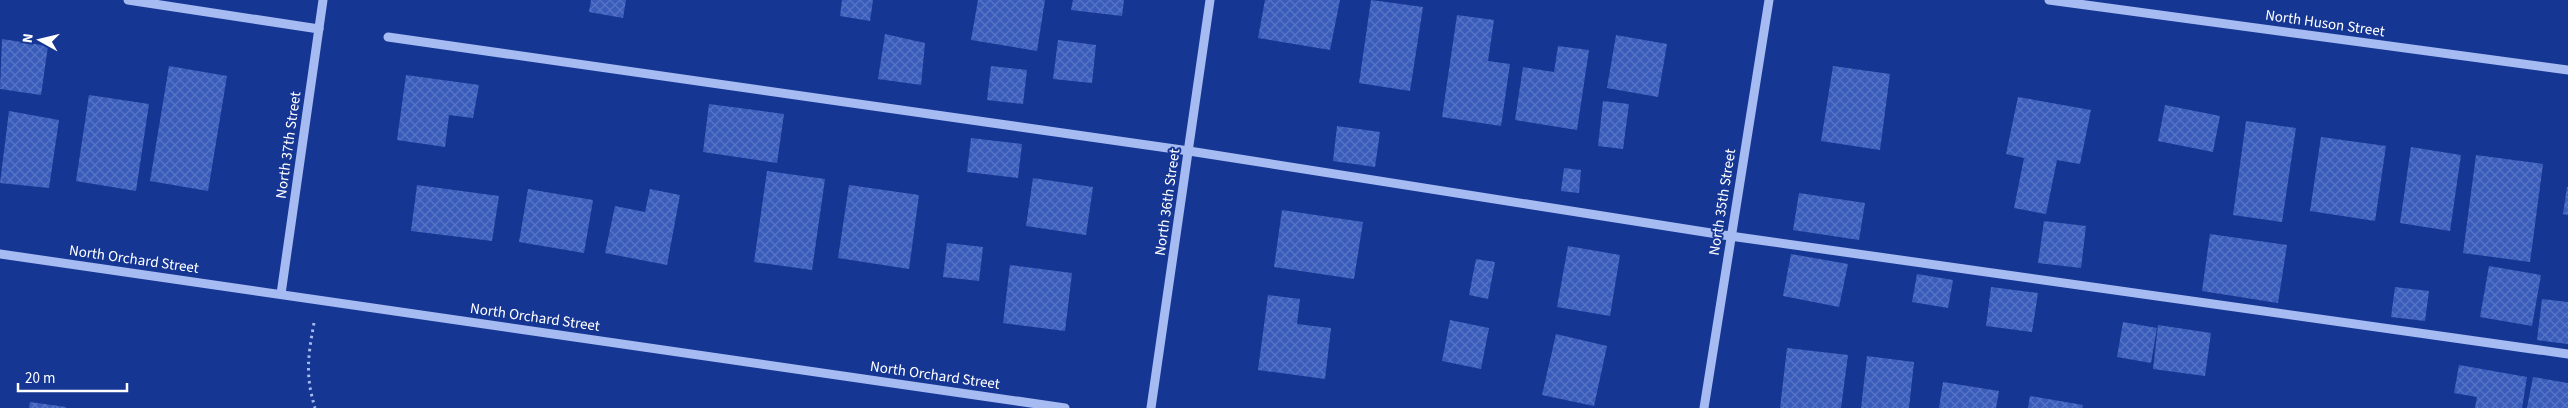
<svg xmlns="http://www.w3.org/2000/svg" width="2568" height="408" viewBox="0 0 2568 408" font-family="'Source Sans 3',sans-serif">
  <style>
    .building { fill: url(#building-cross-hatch) }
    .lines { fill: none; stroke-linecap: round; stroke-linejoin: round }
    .path { stroke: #a6bbf1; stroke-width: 3; stroke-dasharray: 2.5 4; stroke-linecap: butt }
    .minor { stroke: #a6bbf1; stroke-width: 9 }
    .labels { text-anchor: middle; stroke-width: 4; stroke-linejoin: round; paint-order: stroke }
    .street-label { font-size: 15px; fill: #fff; stroke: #163694 }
  </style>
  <defs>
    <pattern id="building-cross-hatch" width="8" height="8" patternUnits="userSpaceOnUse" patternTransform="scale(1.25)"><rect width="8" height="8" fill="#3a5cbb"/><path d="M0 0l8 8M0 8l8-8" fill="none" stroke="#5874c5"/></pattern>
  </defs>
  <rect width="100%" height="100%" fill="#163694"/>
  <!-- building -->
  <g class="building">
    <path d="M591 0H626L623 18 589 12Z"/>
    <path d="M842 0H873L870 21 840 16Z"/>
    <path d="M978 0H1045L1037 51 971 40Z"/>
    <path d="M1073 0H1124L1122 16 1071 10Z"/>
    <path d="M1265 0H1340L1330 50 1258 38Z"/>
    <path d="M1371 0 1423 7 1410 91 1359 83Z"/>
    <path d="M1457 15 1494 20 1488 61 1510 64 1501 126 1442 117Z"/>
    <path d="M885 34 925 43 921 85 878 79Z"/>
    <path d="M1616 35 1667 44 1658 97 1607 88Z"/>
    <path d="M2 39 48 46 41 95 0 89Z"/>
    <path d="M1058 40 1096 45 1092 83 1053 79Z"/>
    <path d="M1558 46 1589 50 1577 130 1515 120 1523 67 1554 72Z"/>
    <path d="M169 66 227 76 208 191 150 181Z"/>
    <path d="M991 66 1027 70 1023 104 987 100Z"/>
    <path d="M1833 66 1890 74 1880 150 1821 141Z"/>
    <path d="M406 75 479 85 473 118 449 115 445 147 397 140Z"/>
    <path d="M89 95 149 104 136 191 76 181Z"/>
    <path d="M2018 97 2091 110 2080 164 2057 160 2046 214 2014 208 2024 158 2006 154Z"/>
    <path d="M1603 101 1629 104 1623 149 1598 146Z"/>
    <path d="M709 104 784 114 777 163 703 152Z"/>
    <path d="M2165 105 2220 116 2213 152 2158 141Z"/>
    <path d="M9 111 59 120 49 188 0 183Z"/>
    <path d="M2246 121 2296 128 2282 222 2233 215Z"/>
    <path d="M1337 126 1380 132 1375 167 1333 161Z"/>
    <path d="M2321 137 2386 146 2375 221 2310 211Z"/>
    <path d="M971 138 1022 144 1018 178 967 172Z"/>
    <path d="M2411 147 2461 155 2450 231 2400 223Z"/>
    <path d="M2476 155 2543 164 2530 262 2463 253Z"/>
    <path d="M1564 168 1581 170 1579 193 1561 191Z"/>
    <path d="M767 171 825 179 812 270 754 262Z"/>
    <path d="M1033 178 1093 187 1086 235 1026 226Z"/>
    <path d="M417 185 499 196 492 241 411 231Z"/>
    <path d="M849 185 919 195 909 269 838 258Z"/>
    <path d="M2567 187H2568V215L2563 214Z"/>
    <path d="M528 189 593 200 584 253 519 242Z"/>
    <path d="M650 189 680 195 667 265 605 253 615 206 645 212Z"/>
    <path d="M1799 193 1865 203 1859 240 1793 230Z"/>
    <path d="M1282 210 1363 222 1354 279 1274 267Z"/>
    <path d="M2044 221 2086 226 2081 268 2038 263Z"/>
    <path d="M2210 234 2287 245 2278 303 2202 291Z"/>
    <path d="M947 243 983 247 979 281 943 277Z"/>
    <path d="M1568 246 1620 255 1610 316 1557 307Z"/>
    <path d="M1791 254 1848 264 1839 307 1783 296Z"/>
    <path d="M1476 259 1495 262 1488 299 1469 295Z"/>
    <path d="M1010 265 1072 273 1065 331 1003 323Z"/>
    <path d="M2489 266 2541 275 2532 326 2480 317Z"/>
    <path d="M1917 274 1953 280 1948 308 1912 302Z"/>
    <path d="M1991 287 2038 293 2032 332 1986 326Z"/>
    <path d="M2395 287 2429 291 2425 321 2391 317Z"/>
    <path d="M1268 295 1300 299 1297 324 1331 328 1325 379 1258 370Z"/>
    <path d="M2542 299 2568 302V344L2537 340Z"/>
    <path d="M1450 320 1489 328 1481 369 1442 361Z"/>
    <path d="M2123 322 2157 328 2151 363 2117 357Z"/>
    <path d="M2158 325 2211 333 2205 376 2153 369Z"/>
    <path d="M1556 334 1607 346 1594 406 1542 395Z"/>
    <path d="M1787 348 1848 355 1841 408H1780Z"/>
    <path d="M1867 356 1914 362 1909 408H1861Z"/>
    <path d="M2459 365 2527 377 2522 408H2475L2477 397 2454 393Z"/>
    <path d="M2533 377 2568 383V408H2527Z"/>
    <path d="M1943 382 1999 391 1996 408H1939Z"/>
    <path d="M2030 396 2083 405 2082 408H2028Z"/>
    <path d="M30 402 66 407V408H29Z"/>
  </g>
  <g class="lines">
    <!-- path -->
    <path class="path" d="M314 323C308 356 305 375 315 408"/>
    <!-- minor -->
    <g class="minor">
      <path d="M128 0 319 29"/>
      <path d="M2049 0 2568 70"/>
      <path d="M388 37 1189 151 1730 236 2568 354"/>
      <path d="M0 254 1065 408"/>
      <path d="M281 294 323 0"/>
      <path d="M1151 408 1210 0"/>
      <path d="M1704 408 1769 0"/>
    </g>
  </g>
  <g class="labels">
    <!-- street labels -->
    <g class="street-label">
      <text transform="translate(2325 23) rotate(8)" y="5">North Huson Street</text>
      <text transform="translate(288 145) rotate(-82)" y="5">North 37th Street</text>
      <text transform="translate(1167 202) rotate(-82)" y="5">North 36th Street</text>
      <text transform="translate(1722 202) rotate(-81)" y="5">North 35th Street</text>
      <text transform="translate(134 259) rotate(8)" y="5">North Orchard Street</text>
      <text transform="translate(535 317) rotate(8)" y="5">North Orchard Street</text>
      <text transform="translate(935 375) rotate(8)" y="5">North Orchard Street</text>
    </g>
  </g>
  <!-- north arrow -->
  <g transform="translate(40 40) rotate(278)" stroke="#163694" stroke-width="4" paint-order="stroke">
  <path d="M0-4L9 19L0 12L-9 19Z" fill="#ffffff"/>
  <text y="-8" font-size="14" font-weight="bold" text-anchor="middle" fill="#ffffff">N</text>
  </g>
  <!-- scale -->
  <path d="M18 383v8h109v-8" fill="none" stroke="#ffffff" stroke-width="2.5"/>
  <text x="25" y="383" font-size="15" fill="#ffffff" stroke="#163694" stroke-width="4" paint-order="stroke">20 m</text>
</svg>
